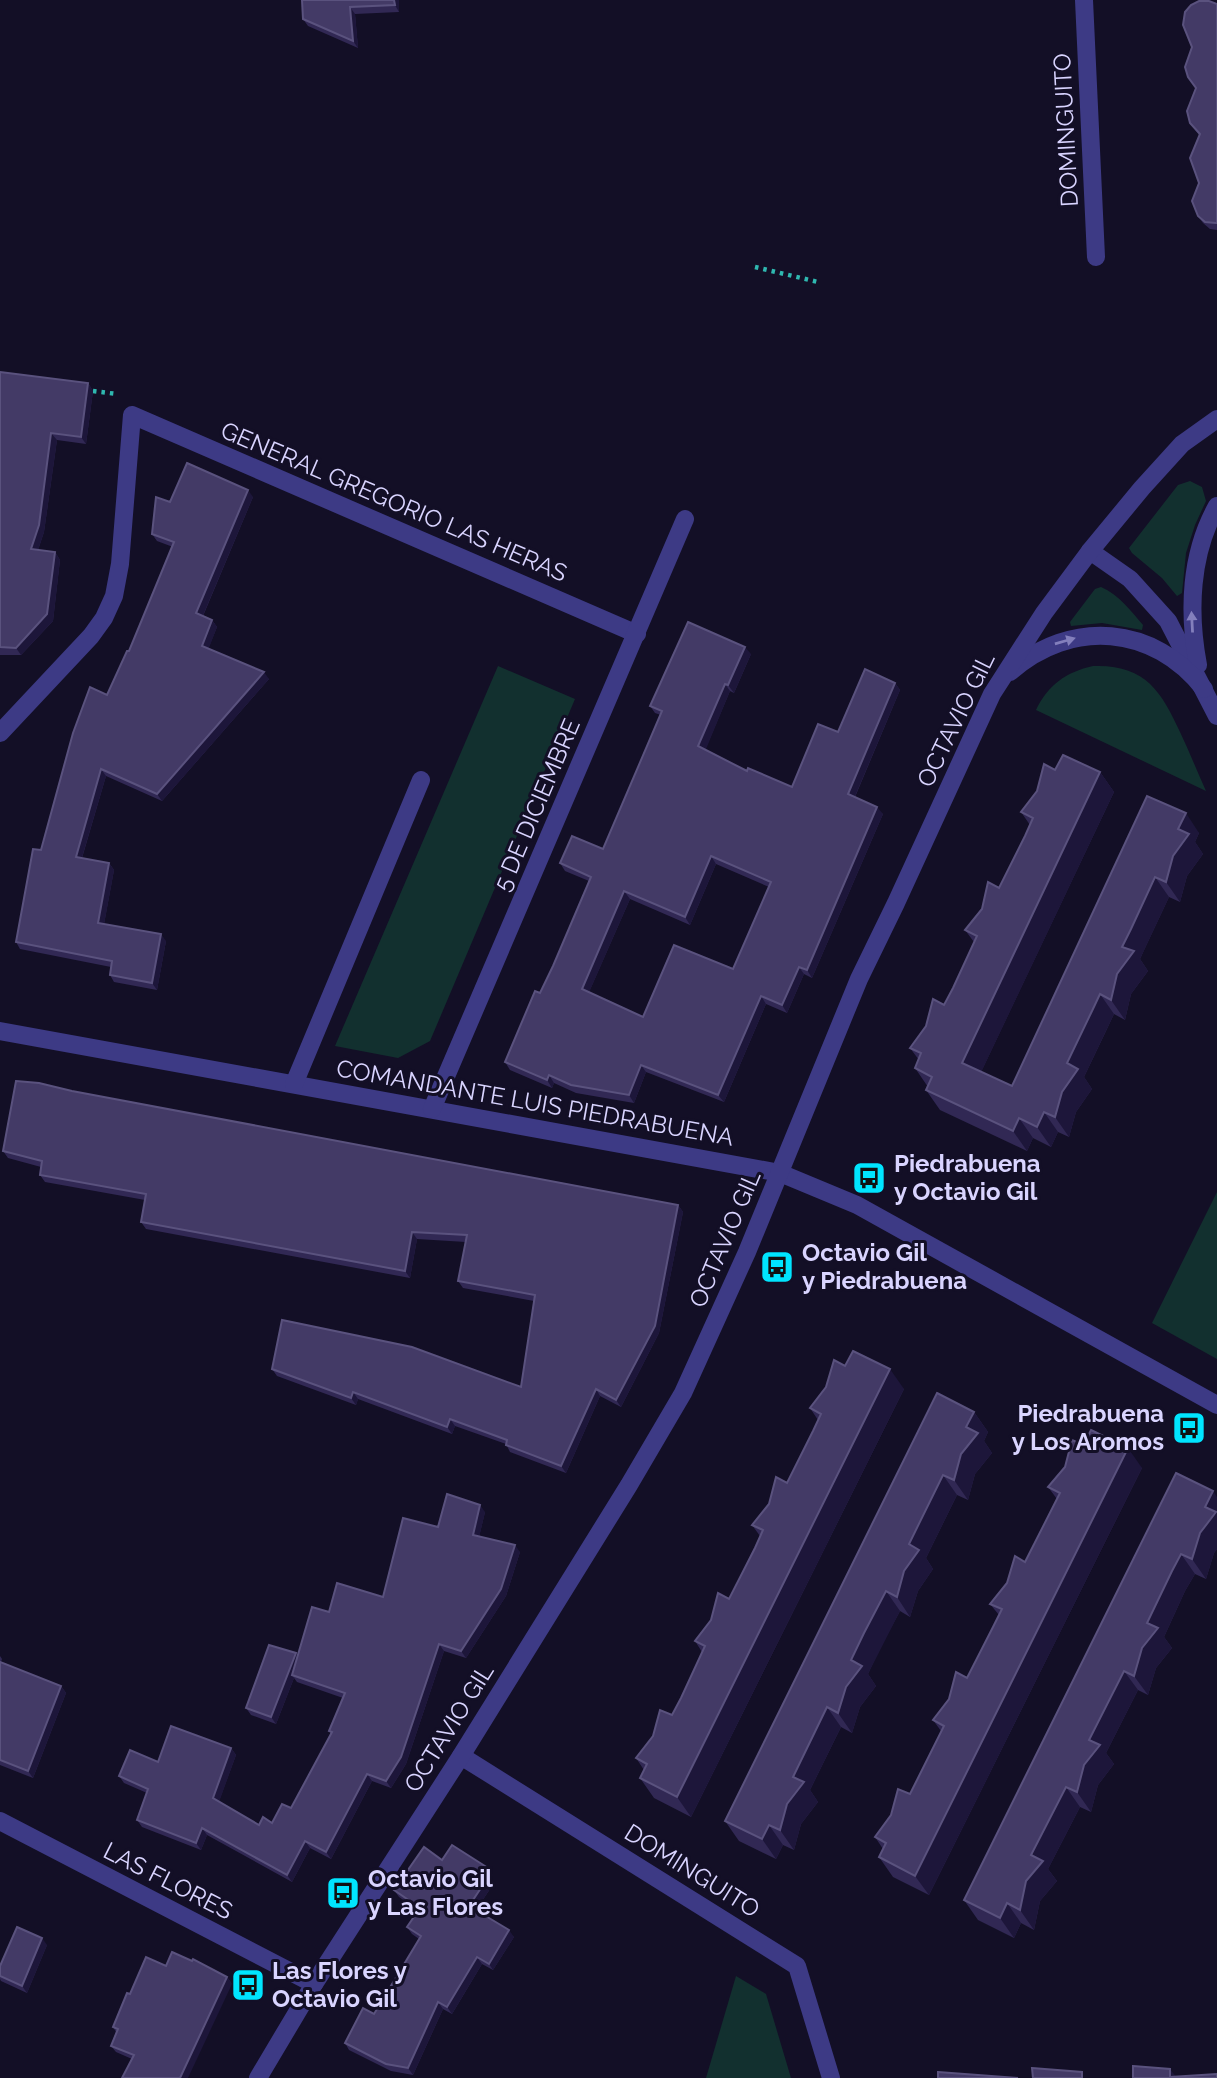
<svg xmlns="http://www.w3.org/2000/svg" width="1217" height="2078" viewBox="0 0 1217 2078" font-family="Raleway,sans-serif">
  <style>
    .green { fill: #12302f }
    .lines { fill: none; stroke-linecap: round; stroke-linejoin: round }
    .path { stroke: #2fb8b0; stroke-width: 4.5; stroke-dasharray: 3.5 5; stroke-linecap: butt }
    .street { stroke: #3d3a85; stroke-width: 18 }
    .wall { fill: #312854; fill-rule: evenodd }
    .shaded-wall { fill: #1d163a }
    .building { fill: #433a66; stroke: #5a527e; stroke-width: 2; fill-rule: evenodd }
    .oneway { fill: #837fbc }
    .labels { text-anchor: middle; stroke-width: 6; stroke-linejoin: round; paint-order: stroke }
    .street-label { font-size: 24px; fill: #d9d4ff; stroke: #130f26 }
    .poi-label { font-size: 24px; font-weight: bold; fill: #d9d4ff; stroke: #130f26; text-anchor: start }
  </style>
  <rect width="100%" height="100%" fill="#130f26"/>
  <!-- green -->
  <g class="green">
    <path d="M1190 481 1202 487 1206 501 1195 525 1186 553 1182 593 1177 596 1162 578 1132 553 1129 548 1178 485Z"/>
    <path d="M1101 587C1119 595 1131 611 1143 625L1142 630 1102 623 1071 626 1070 622 1095 589Z"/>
    <path d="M498 666 575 699 430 1041 398 1058 335 1046Z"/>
    <path d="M1093 666C1144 664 1161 690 1180 732 1189 751 1197 771 1206 791L1036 710C1048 685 1066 672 1093 666Z"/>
    <path d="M1217 1192V1359L1152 1323Z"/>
    <path d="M736 1976 766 1994 791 2078H706Z"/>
  </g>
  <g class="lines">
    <!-- path -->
    <g class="path">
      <path d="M755 267 818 282"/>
      <path d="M93 391 117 394"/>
    </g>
    <!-- street -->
    <g class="street">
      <path d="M1084 0 1096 257"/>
      <path d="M1090 551 1130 579 1168 621 1217 716"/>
      <path d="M1198 665C1188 612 1190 554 1217 506"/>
      <path d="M1010 672C1071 618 1154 625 1204 689"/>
      <path d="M0 733 91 636 104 618 114 596 120 564 132 415 637 634"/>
      <path d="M0 1031 780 1173 857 1205 1217 1405"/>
      <path d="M294 1084 421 780"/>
      <path d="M432 1109 685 519"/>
      <path d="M461 1756 797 1966 831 2078"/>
      <path d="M0 1821 314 1984"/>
      <path d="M258 2078 314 1984 461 1756 629 1485 683 1393 747 1252 859 979 896 903 992 694 1044 613 1090 551 1142 488 1182 444 1217 419"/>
    </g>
  </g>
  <!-- wall -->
  <g class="wall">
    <path d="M302 0H399V12L355 14 358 48 308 26 303 19Z"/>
    <path d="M1217 4V230L1210 229 1203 223 1198 216 1199 135 1190 123 1196 88Z"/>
    <path d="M0 372 88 383 93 391 86 444 57 440 44 532 38 550 55 552 60 560 53 621 21 655H0Z"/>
    <path d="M253 497 203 616 212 620 217 627 208 649 269 679 162 801 106 776 82 858 109 863 114 870 104 924 166 941 157 990 114 982 110 975 111 967 20 949 16 942 41 850 107 695 129 651 173 547 157 541 152 534 170 502Z"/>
    <path d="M751 654 734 693 730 691 705 750 747 771 792 787 838 732 895 683 900 690 855 797 883 814 812 978 804 974 787 1013 766 1004 724 1102 646 1072 634 1103 576 1093 554 1083 552 1088 510 1070 505 1062 553 966 589 881 565 871 560 863 603 849 661 715 655 713 650 706ZM716 864 769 887 733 969 643 1017 589 992 630 899 690 925Z"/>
    <path d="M1055 770 1100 772 1114 792 981 1072 1012 1086 1147 796 1199 833 1195 842 1203 854 1187 876 1180 902 1169 897 1145 948 1140 959 1148 971 1131 994 1125 1020 1114 1014 1106 1031 1084 1077 1092 1089 1076 1112 1069 1137 1058 1132 1051 1147 1033 1138 1027 1151 940 1110 926 1090 928 1087 915 1068 919 1060 910 1048 944 1005 953 988 974 942 965 930 999 888 1030 825 1021 812Z"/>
    <path d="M72 1091 678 1205 683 1212 659 1333 621 1407 600 1396 566 1473 510 1452 506 1444 455 1426 452 1434 358 1399 356 1405 277 1376 272 1369 521 1387 534 1301 463 1288 458 1281 466 1242 417 1239 410 1278 146 1229 141 1222 145 1200 45 1182 40 1175 41 1167 8 1158 3 1151Z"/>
    <path d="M845 1366 904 1389 691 1817 654 1798 640 1778 644 1770 636 1758 672 1715 681 1698 702 1652 695 1641 729 1599 760 1536 752 1525 787 1483 818 1420 810 1408Z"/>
    <path d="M974 1412 988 1432 984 1441 992 1453 975 1474 968 1500 957 1495 926 1558 933 1569 918 1591 910 1617 900 1611 878 1652 868 1674 876 1686 860 1707 852 1733 841 1727 810 1790 818 1802 801 1824 794 1850 783 1845 776 1859 739 1841 725 1821Z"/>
    <path d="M1083 1445 1142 1468 929 1895 893 1877 879 1857 883 1849 875 1837 910 1794 941 1731 933 1720 967 1678 999 1615 990 1604 1025 1562 1057 1499 1048 1487Z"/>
    <path d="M1217 1497V1549L1214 1553 1206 1579 1195 1574 1185 1591 1164 1637 1172 1648 1156 1668 1148 1695 1138 1690 1106 1753 1114 1764 1098 1785 1091 1812 1080 1807 1048 1869 1057 1881 1040 1901 1034 1930 1021 1923 1014 1938 978 1920 964 1900Z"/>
    <path d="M485 1512 479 1537 520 1552 506 1596 466 1658 444 1651 406 1764 391 1788 372 1781 331 1859 310 1848 292 1882 207 1835 201 1850 142 1827 137 1820 147 1793 124 1783 119 1776 158 1762 231 1748 236 1755 219 1801 259 1825 272 1823 291 1808 331 1734 329 1731 343 1698 297 1682 294 1678 276 1724 251 1715 246 1708 298 1656 329 1612 383 1597 438 1527Z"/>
    <path d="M0 1656 2 1659 1 1662 61 1686 66 1693 33 1778 0 1765Z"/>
    <path d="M442 1860 488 1868 493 1875 489 1881 492 1886 476 1910 514 1937 493 1970 482 1964 452 2014 443 2009 413 2075 391 2071 349 2050 345 2043 374 2014 419 1939 412 1934 407 1927 418 1910 399 1897 394 1890Z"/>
    <path d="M47 1945 27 1993 1 1981 0 1979V1966Z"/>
    <path d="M166 1966 227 1977 232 1984 132 2059 116 2052 111 2046 116 2032 113 2027 130 1994Z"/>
  </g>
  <!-- shaded-wall -->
  <g class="shaded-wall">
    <path d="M394 0H399V12L395 5Z"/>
    <path d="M350 7 355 14 358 48 353 41Z"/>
    <path d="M88 383 93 391 86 444 81 437Z"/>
    <path d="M51 433 57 440 44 532 36 556 31 549Z"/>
    <path d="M248 490 253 497 201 620 196 613Z"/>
    <path d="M55 552 60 560 53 621 21 655 16 648Z"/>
    <path d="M212 620 217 627 207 653 202 646Z"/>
    <path d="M745 647 751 654 734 693 728 685Z"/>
    <path d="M264 672 269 679 162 801 157 794Z"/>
    <path d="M895 683 900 690 853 801 848 794Z"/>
    <path d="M725 684 730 691 704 754 698 746Z"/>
    <path d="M101 769 106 776 80 864 76 857Z"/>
    <path d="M1100 772 1114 792 976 1083 962 1063Z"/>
    <path d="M877 807 883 814 812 978 807 970Z"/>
    <path d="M1186 813 1199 833 1195 842 1203 854 1187 876 1180 902 1166 882 1178 829Z"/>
    <path d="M711 856 716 864 690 925 685 917Z"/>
    <path d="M109 863 114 870 103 930 98 923Z"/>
    <path d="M1155 877 1169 897 1140 959 1148 971 1131 994 1125 1020 1111 1000 1122 947Z"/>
    <path d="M624 891 630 899 587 997 582 989Z"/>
    <path d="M161 934 166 941 157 990 152 983Z"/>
    <path d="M799 967 804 974 787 1013 782 1005Z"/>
    <path d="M1100 994 1114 1014 1084 1077 1092 1089 1076 1112 1069 1137 1055 1117 1067 1063Z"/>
    <path d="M761 996 766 1004 724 1102 718 1095Z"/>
    <path d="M641 1065 646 1072 634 1103 629 1095Z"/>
    <path d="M549 1075 554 1083 552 1088 547 1080Z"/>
    <path d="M1044 1112 1058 1132 1051 1147 1037 1127Z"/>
    <path d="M1019 1118 1033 1138 1027 1151 1013 1131Z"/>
    <path d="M678 1205 683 1212 659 1333 621 1407 616 1400Z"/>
    <path d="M412 1232 417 1239 410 1278 405 1271Z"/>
    <path d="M890 1369 904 1389 691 1817 677 1797Z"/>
    <path d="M596 1389 600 1396 566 1473 561 1466Z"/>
    <path d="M353 1392 358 1399 356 1405 351 1398Z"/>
    <path d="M974 1412 988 1432 984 1441 992 1453 975 1474 968 1500 954 1480 966 1427Z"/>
    <path d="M450 1419 455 1426 452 1434 447 1427Z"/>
    <path d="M1128 1448 1142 1468 929 1895 915 1876Z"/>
    <path d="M943 1475 957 1495 926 1558 933 1569 918 1591 910 1617 897 1597 909 1544Z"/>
    <path d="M1213 1491 1217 1497V1549L1214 1553 1206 1579 1192 1559 1205 1507Z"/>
    <path d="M480 1505 485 1512 478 1542 473 1535Z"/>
    <path d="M515 1545 520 1552 506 1596 466 1658 461 1651Z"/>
    <path d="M1181 1554 1195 1574 1185 1591 1164 1637 1172 1648 1156 1668 1148 1695 1134 1676 1147 1623 1172 1571Z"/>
    <path d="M886 1591 900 1611 868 1674 876 1686 860 1707 852 1733 838 1713 851 1660 864 1633Z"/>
    <path d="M439 1644 444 1651 406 1764 391 1788 386 1781Z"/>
    <path d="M296 1653 301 1660 292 1675 294 1678 276 1724 271 1717Z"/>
    <path d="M1124 1671 1138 1690 1106 1753 1114 1764 1098 1785 1091 1812 1077 1792 1089 1740Z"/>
    <path d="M61 1686 66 1693 33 1778 28 1771Z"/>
    <path d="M827 1707 841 1727 810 1790 818 1802 801 1824 794 1850 780 1830 793 1777Z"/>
    <path d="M231 1748 236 1755 218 1805 213 1798Z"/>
    <path d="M367 1774 372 1781 331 1859 326 1852Z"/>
    <path d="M1066 1787 1080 1807 1048 1869 1057 1881 1040 1901 1034 1930 1020 1910 1031 1855Z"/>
    <path d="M769 1825 783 1845 776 1859 762 1839Z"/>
    <path d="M202 1828 207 1835 201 1850 196 1843Z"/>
    <path d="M305 1841 310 1848 292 1882 287 1875Z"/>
    <path d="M488 1868 493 1875 489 1881 492 1886 474 1913 469 1906 483 1876Z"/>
    <path d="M1007 1903 1021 1923 1014 1938 1000 1918Z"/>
    <path d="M509 1930 514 1937 493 1970 489 1964Z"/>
    <path d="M42 1938 47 1945 27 1993 22 1986Z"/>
    <path d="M477 1957 482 1964 452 2014 447 2007Z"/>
    <path d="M227 1977 232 1984 188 2078H180Z"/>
    <path d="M438 2002 443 2009 413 2075 408 2068Z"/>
    <path d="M1170 2069 1177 2078 1170 2077Z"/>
  </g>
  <!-- building -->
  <g class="building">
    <path d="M302 0H394L395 5 350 7 353 41 303 19Z"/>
    <path d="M1199 1H1209L1217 4V223H1216L1205 222 1198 216 1192 201 1199 183 1190 158 1200 134 1190 123 1187 111 1196 88 1188 77 1185 67 1192 47 1183 25 1185 12 1191 5Z"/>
    <path d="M0 372 88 383 81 437 51 433 39 525 31 549 55 552 47 614 16 648 0 647Z"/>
    <path d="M187 463 248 490 196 613 212 620 202 646 264 672 157 794 101 769 76 857 109 863 98 923 161 934 152 983 110 975 112 961 16 942 33 849 41 850 73 733 90 687 107 695 127 651H129L174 542 152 534 156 497 170 502Z"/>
    <path d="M688 622 745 647 728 685 725 684 698 746 747 771 748 768 792 787 818 724 838 732 865 669 895 683 848 794 877 807 807 970 799 967 782 1005 761 996 718 1095 641 1065 629 1095 571 1085 549 1075 547 1080 505 1062 535 991 540 993 553 966 591 877 560 863 572 836 603 849 662 711 650 706ZM711 856 771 882 733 969 674 945 643 1017 582 989 624 891 685 917Z"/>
    <path d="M1063 755 1100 772 962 1063 1012 1086 1147 796 1186 813 1178 829 1189 834 1173 856 1166 882 1155 877 1131 929 1122 947 1134 951 1117 974 1111 1000 1100 994 1092 1011 1067 1063 1078 1069 1062 1092 1055 1117 1044 1112 1037 1127 1019 1118 1013 1131 926 1090 932 1077 915 1068 921 1053 910 1048 926 1026 933 999 944 1005 953 988 977 936 965 930 982 909 988 882 999 888 1025 836 1033 818 1021 812 1037 791 1044 764 1055 770Z"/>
    <path d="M16 1081 39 1083 72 1091 678 1205 655 1326 616 1400 596 1389 561 1466 506 1445 507 1440 450 1419 447 1427 353 1392 351 1398 272 1369 282 1320 412 1347 521 1387 535 1295 458 1281 467 1235 412 1232 405 1271 141 1222 146 1194 40 1175 42 1161 3 1151Z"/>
    <path d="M853 1351 890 1369 677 1797 640 1778 647 1764 636 1758 653 1736 660 1710 672 1715 681 1698 705 1646 695 1641 711 1620 718 1593 729 1599 755 1548 763 1530 752 1525 769 1504 776 1477 787 1483 813 1431 821 1414 810 1408 826 1387 834 1360 845 1366Z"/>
    <path d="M937 1393 974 1412 966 1427 978 1433 961 1454 954 1480 943 1475 909 1544 919 1550 904 1571 897 1597 886 1591 864 1633 851 1660 862 1666 846 1687 838 1713 827 1707 793 1777 804 1782 787 1804 780 1830 769 1825 762 1839 725 1821Z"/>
    <path d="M1091 1430 1128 1448 915 1876 879 1857 886 1843 875 1837 891 1815 898 1789 910 1794 944 1726 933 1720 949 1699 956 1672 967 1678 993 1627 1002 1609 990 1604 1007 1583 1015 1556 1025 1562 1060 1493 1048 1487 1065 1467 1072 1440 1083 1445Z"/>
    <path d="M1176 1473 1213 1491 1205 1507 1216 1512 1200 1533 1192 1559 1181 1554 1172 1571 1147 1623 1158 1628 1142 1648 1134 1676 1124 1671 1089 1740 1100 1745 1084 1765 1077 1792 1066 1787 1031 1855 1043 1861 1026 1881 1020 1910 1007 1903 1000 1918 964 1900Z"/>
    <path d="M447 1494 480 1505 473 1535 515 1545 501 1589 461 1651 439 1644 401 1757 386 1781 367 1774 326 1852 305 1841 287 1875 202 1828 196 1843 137 1820 148 1789 119 1776 130 1750 158 1762 171 1726 231 1748 213 1798 259 1825 263 1817 272 1823 282 1804 291 1808 332 1732 329 1731 345 1693 292 1675 312 1607 329 1612 337 1583 383 1597 403 1518 438 1527Z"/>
    <path d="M269 1645 296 1653 271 1717 246 1708Z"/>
    <path d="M0 1662 61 1686 28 1771 0 1760Z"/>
    <path d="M452 1845 488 1868 483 1876 487 1879 469 1906 509 1930 489 1964 477 1957 447 2007 438 2002 408 2068 386 2064 345 2043 363 2008 374 2014 421 1936 407 1927 420 1908 394 1890 424 1847 442 1860Z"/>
    <path d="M17 1927 42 1938 22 1986 0 1976V1966Z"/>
    <path d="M172 1952 192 1961 193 1959 227 1977 180 2078H122L134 2055 111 2046 118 2029 113 2027 127 1993 130 1994 146 1957 166 1966Z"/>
    <path d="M1133 2066 1170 2069V2077L1217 2074V2078H1133Z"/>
    <path d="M1032 2068 1082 2072V2078H1033Z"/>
    <path d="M938 2072 1018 2078H938Z"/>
  </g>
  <!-- one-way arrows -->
  <defs><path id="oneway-solid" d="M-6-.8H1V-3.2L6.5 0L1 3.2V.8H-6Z" transform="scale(1.75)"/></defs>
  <g class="oneway">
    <use href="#oneway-solid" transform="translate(1192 622) rotate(-93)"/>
    <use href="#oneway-solid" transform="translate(1065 641) rotate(-16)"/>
  </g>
  <!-- icons -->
  <defs>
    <symbol id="bus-square" viewBox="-11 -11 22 22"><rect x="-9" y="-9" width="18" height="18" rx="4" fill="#00e5ff" stroke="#130f26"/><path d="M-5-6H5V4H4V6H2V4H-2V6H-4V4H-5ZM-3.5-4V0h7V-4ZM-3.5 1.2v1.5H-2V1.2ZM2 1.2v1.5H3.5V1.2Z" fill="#111"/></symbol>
  </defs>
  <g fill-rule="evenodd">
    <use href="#bus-square" x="850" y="1159" width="38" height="38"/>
    <use href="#bus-square" x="758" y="1248" width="38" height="38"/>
    <use href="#bus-square" x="1170" y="1409" width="38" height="38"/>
    <use href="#bus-square" x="324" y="1874" width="38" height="38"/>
    <use href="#bus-square" x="229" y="1966" width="38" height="38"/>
  </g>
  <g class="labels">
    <!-- street labels -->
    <g class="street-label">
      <text transform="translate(1066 130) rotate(-93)" y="8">DOMINGUITO</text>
      <text transform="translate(394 502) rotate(23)" y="8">GENERAL GREGORIO LAS HERAS</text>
      <text transform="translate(956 720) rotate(-64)" y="8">OCTAVIO GIL</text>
      <text transform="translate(537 805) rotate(-67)" y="8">5 DE DICIEMBRE</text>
      <text transform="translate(535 1103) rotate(10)" y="8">COMANDANTE LUIS PIEDRABUENA</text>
      <text transform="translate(725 1239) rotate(-67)" y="8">OCTAVIO GIL</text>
      <text transform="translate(449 1728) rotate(-58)" y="8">OCTAVIO GIL</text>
      <text transform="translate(692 1871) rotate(32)" y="8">DOMINGUITO</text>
      <text transform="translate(168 1881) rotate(27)" y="8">LAS FLORES</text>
    </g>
    <!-- poi labels -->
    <g class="poi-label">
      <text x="894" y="1172">Piedrabuena<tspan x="894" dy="28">y Octavio Gil</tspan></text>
      <text x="802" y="1261">Octavio Gil<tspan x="802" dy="28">y Piedrabuena</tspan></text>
      <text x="1164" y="1422" text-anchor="end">Piedrabuena<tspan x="1164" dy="28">y Los Aromos</tspan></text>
      <text x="368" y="1887">Octavio Gil<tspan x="368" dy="28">y Las Flores</tspan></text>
      <text x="272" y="1979">Las Flores y<tspan x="272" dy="28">Octavio Gil</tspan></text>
    </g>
  </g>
</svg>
